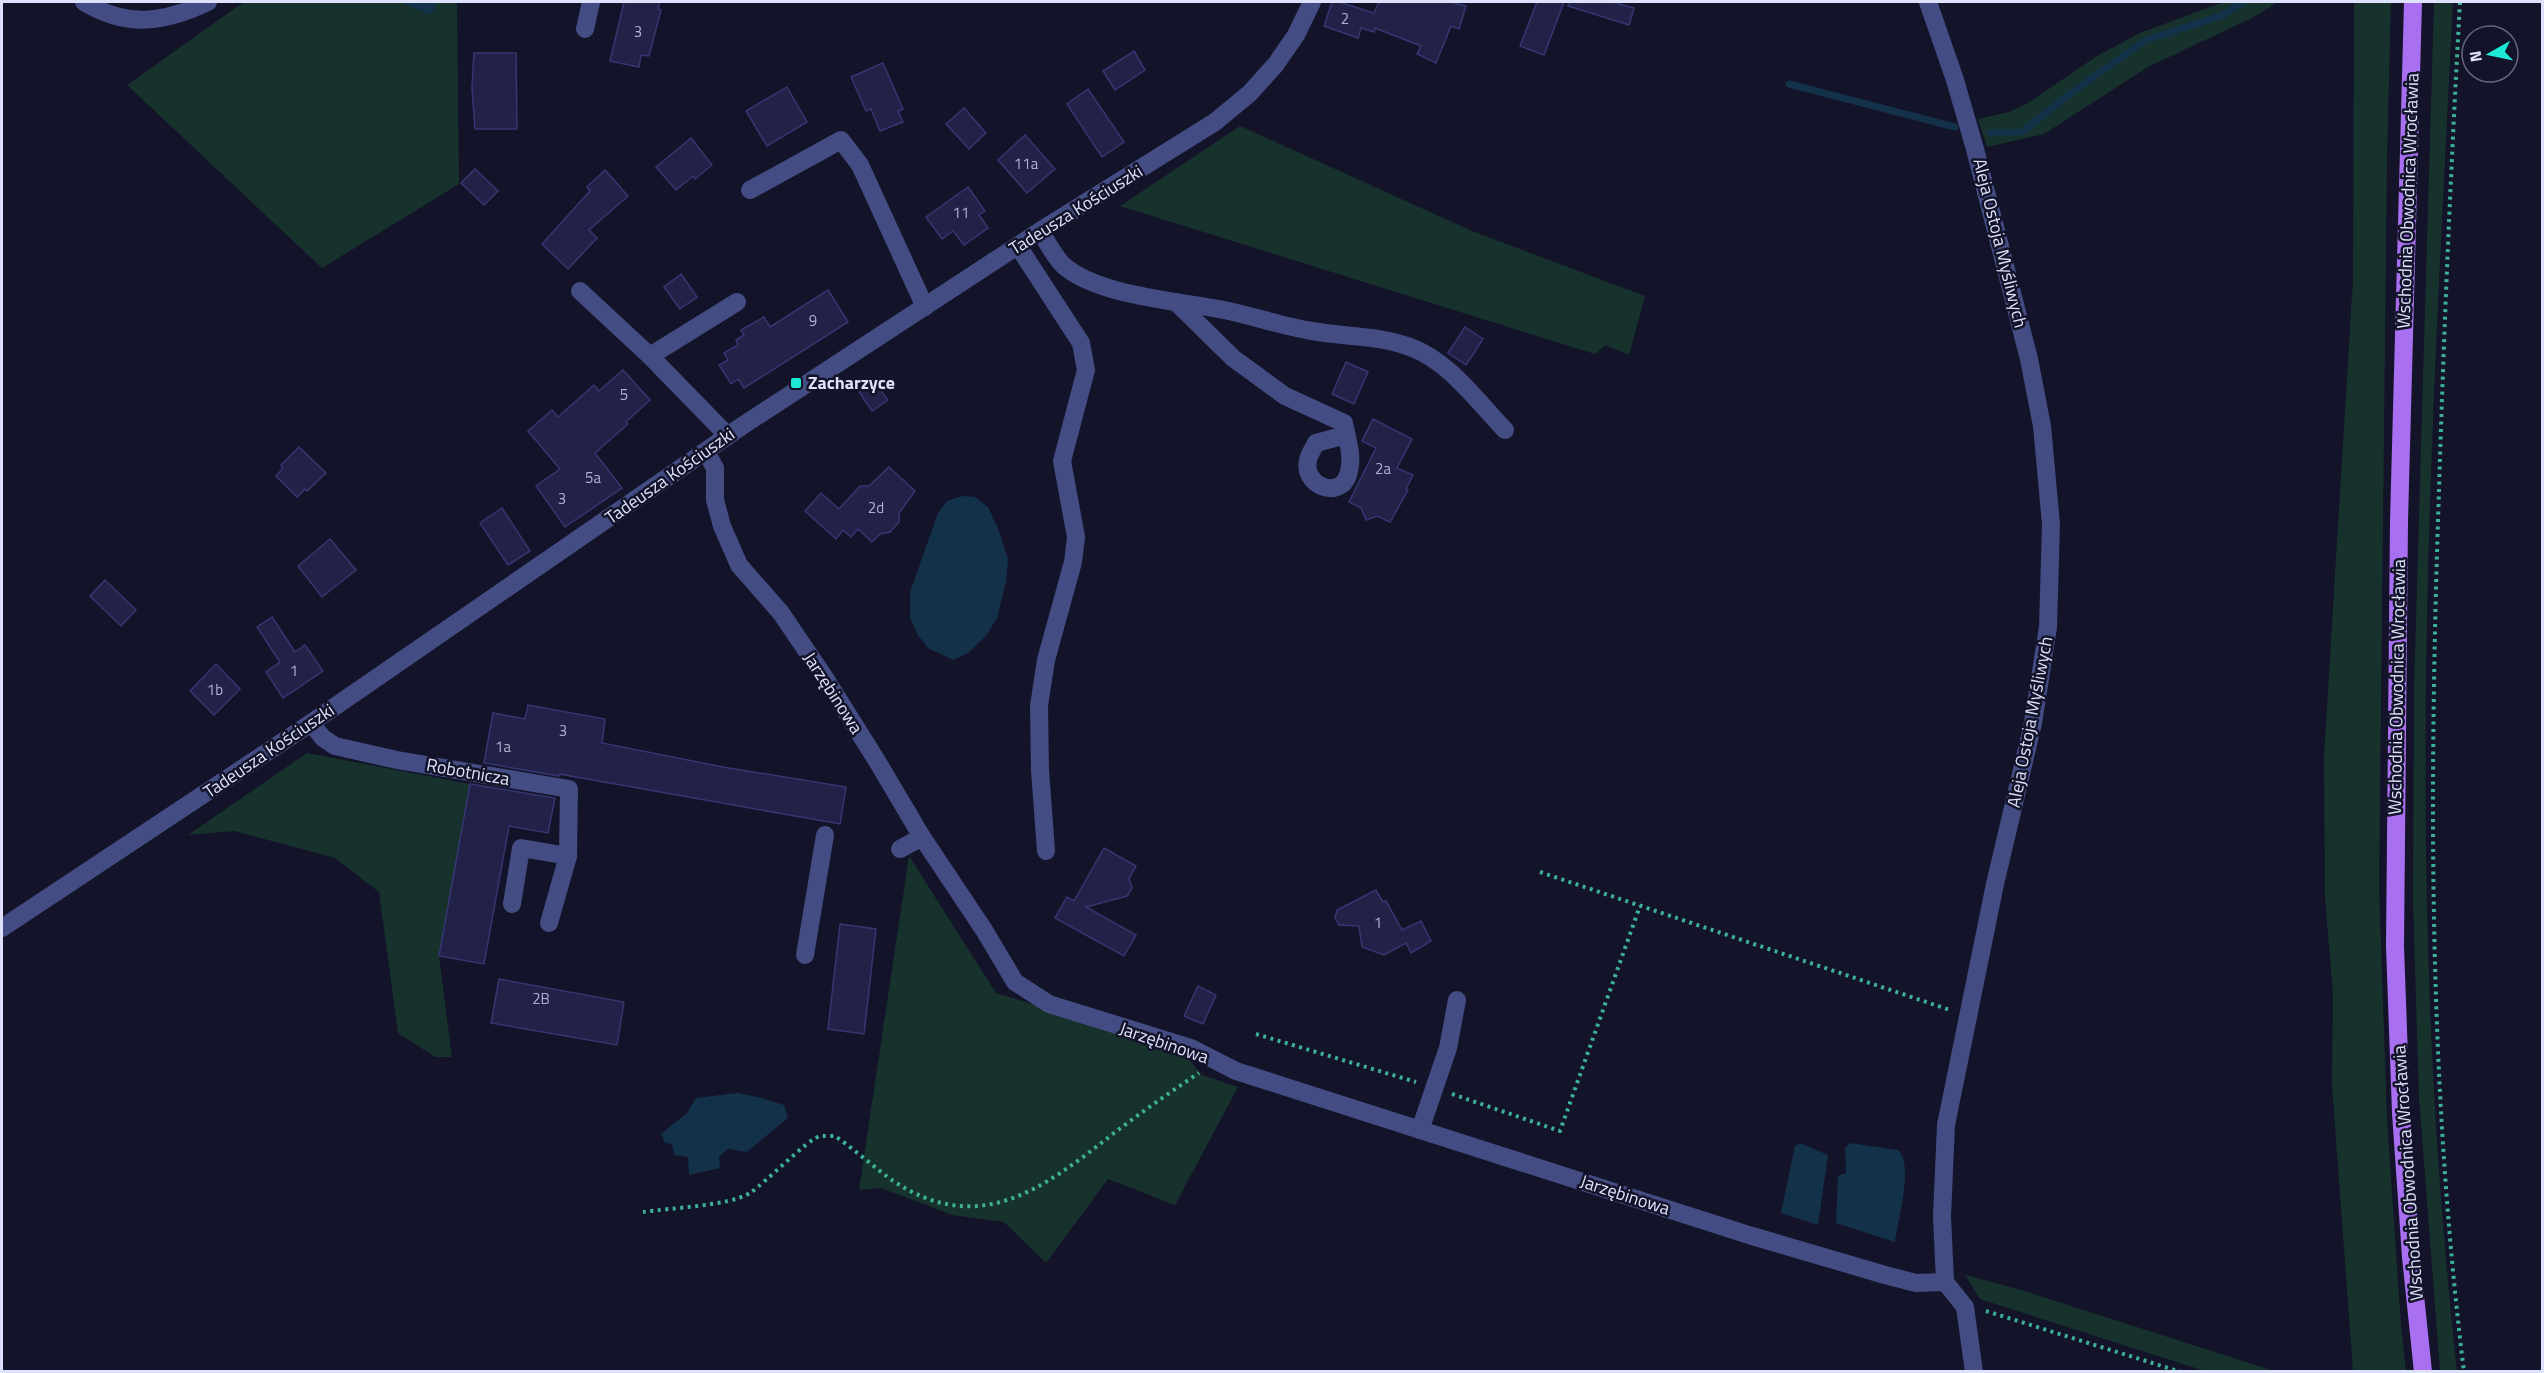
<svg xmlns="http://www.w3.org/2000/svg" width="2544" height="1373" viewBox="0 0 2544 1373" font-family="'Titillium Web',sans-serif">
  <style>
    .green { fill: #17322c }
    .water { fill: #133148 }
    .lines { fill: none; stroke-linecap: round; stroke-linejoin: round }
    .stream { stroke: #133148; stroke-width: 7 }
    .building { fill: #222148; stroke: #363672; stroke-width: 1.5 }
    .path { stroke: #3db194; stroke-width: 4; stroke-dasharray: 3 4.5; stroke-linecap: butt }
    .minor { stroke: #434d83; stroke-width: 18 }
    .major { stroke: #a870f1; stroke-width: 18 }
    .poi-dot { fill: #1de9d6; stroke: #131429; stroke-width: 2 }
    .labels { text-anchor: middle; stroke-width: 5; stroke-linejoin: round; paint-order: stroke }
    .number-label { font-size: 15px; fill: #afb1cf }
    .street-label { font-size: 18px; fill: #dee1fc; stroke: #131429 }
    .poi-label { font-size: 18px; font-weight: bold; fill: #dee1fc; stroke: #131429; text-anchor: start }
  </style>
  <rect width="100%" height="100%" fill="#131429"/>
  <!-- green -->
  <g class="green">
    <path d="M244 2H457L459 184 322 268 127 85Z"/>
    <path d="M2224 2H2278L2254 17 2148 67 2044 134 1987 147 1978 119 2009 112 2028 103 2097 56 2140 33Z"/>
    <path d="M2354 2H2391L2387 156 2379 888 2387 1119 2401 1325 2406 1372 2353 1371 2332 1085 2333 993 2325 897 2324 756 2353 279Z"/>
    <path d="M2434 2H2453C2438 302 2420 603 2427 904 2430 1060 2440 1216 2457 1372L2440 1371 2419 1097 2413 902 2414 689Z"/>
    <path d="M1240 126 1472 231 1645 296 1629 355 1606 345 1595 354 1120 206Z"/>
    <path d="M307 753 470 784 439 956 452 1057H435L398 1033 379 892 335 858 235 831 188 835Z"/>
    <path d="M909 856 996 993 1180 1049 1202 1075 1238 1087 1175 1205 1108 1179 1046 1263 1004 1222 952 1215 881 1188 859 1190Z"/>
    <path d="M1965 1275 2018 1289 2274 1371H2205L1980 1299Z"/>
  </g>
  <!-- water -->
  <g class="water">
    <path d="M400 2H436L435 10 428 14Z"/>
    <path d="M962 496 975 497 988 507 999 531 1008 559 1006 582 997 618 986 636 968 653 953 660 928 648 917 634 910 617V592L938 513 947 501Z"/>
    <path d="M737 1093 758 1097 784 1105 788 1118 747 1152 728 1149 719 1157 720 1168 689 1175 688 1157 674 1155 672 1144 665 1143 661 1134 687 1113 696 1098Z"/>
    <path d="M1800 1143 1828 1155 1818 1225 1781 1213 1795 1146Z"/>
    <path d="M1850 1143 1898 1150C1914 1164 1898 1221 1895 1242L1836 1223 1838 1176 1846 1173 1845 1148Z"/>
  </g>
  <g class="lines">
    <!-- stream -->
    <g class="stream">
      <path d="M1789 84 1955 127"/>
      <path d="M1990 133 2022 132 2067 96 2144 41 2223 15 2243 2"/>
    </g>
  </g>
  <!-- building -->
  <g class="building">
    <path d="M624 2H660L658 9 661 10 649 56 641 55 639 67 610 61Z"/>
    <path d="M1332 2H1339L1374 13 1379 2H1450L1466 6 1459 29 1451 26 1436 63 1417 54 1421 46 1375 28 1374 32 1361 28 1358 38 1324 26Z"/>
    <path d="M1537 2H1564L1544 55 1520 46Z"/>
    <path d="M1569 2H1613L1634 8 1629 25 1568 6Z"/>
    <path d="M1134 51 1145 70 1115 90 1103 71Z"/>
    <path d="M474 53H516L517 129H475L472 87Z"/>
    <path d="M883 63 903 109 898 111 903 122 880 131 871 109 866 111 851 77Z"/>
    <path d="M787 87 807 122 767 146 746 111Z"/>
    <path d="M1088 89 1124 142 1102 157 1067 104Z"/>
    <path d="M964 108 986 133 969 149 946 124Z"/>
    <path d="M1025 135 1055 169 1027 193 998 160Z"/>
    <path d="M691 138 712 165 695 179 693 176 676 190 656 167Z"/>
    <path d="M475 169 498 191 484 205 461 183Z"/>
    <path d="M605 170 628 196 589 230 597 238 568 269 542 244 590 191 587 187Z"/>
    <path d="M968 187 985 211 979 215 988 228 964 245 953 231 942 239 926 217Z"/>
    <path d="M681 274 697 297 680 309 664 287Z"/>
    <path d="M828 290 848 322 744 388 738 379 731 384 719 365 728 360 724 353 738 345 736 340 744 335 741 330 764 317 770 327Z"/>
    <path d="M1465 327 1483 339 1466 365 1448 353Z"/>
    <path d="M1346 362 1368 372 1354 404 1332 394Z"/>
    <path d="M623 370 650 400 626 422 628 424 595 453 622 488 565 527 536 486 560 469 528 431 552 410 558 417 594 385 599 391Z"/>
    <path d="M874 381 888 400 872 411 859 392Z"/>
    <path d="M1373 419 1412 439 1397 468 1413 475 1406 489 1408 490 1390 522 1377 516 1366 520 1361 508 1349 502 1376 448 1362 441Z"/>
    <path d="M299 447 326 473 307 491 305 489 297 497 276 476 283 468 281 465Z"/>
    <path d="M889 467 915 491 899 513V522L890 532 880 534 872 542 858 529 851 537 843 530 836 539 805 511 821 493 839 509 860 486H869Z"/>
    <path d="M502 508 530 551 508 565 480 523Z"/>
    <path d="M330 539 356 570 322 597 298 566Z"/>
    <path d="M105 580 136 610 121 626 90 596Z"/>
    <path d="M272 617 295 652 305 645 323 671 283 698 266 672 280 662 257 627Z"/>
    <path d="M216 664 240 689 214 715 190 691Z"/>
    <path d="M528 705 605 719 602 743 723 767 846 787 840 824 559 774V776L484 763 493 713 525 719Z"/>
    <path d="M470 784 555 798 548 833 509 826 484 964 439 956Z"/>
    <path d="M1104 848 1136 866 1129 878 1132 888 1127 896 1086 907 1136 935 1124 956 1055 918 1067 897 1074 901Z"/>
    <path d="M1376 890 1383 902 1386 901 1402 930 1421 921 1431 941 1411 953 1406 943 1384 955 1362 947 1359 926 1339 925 1335 918 1337 910Z"/>
    <path d="M840 924 876 929 864 1034 828 1029Z"/>
    <path d="M499 979 624 1002 617 1045 491 1023Z"/>
    <path d="M1198 986 1216 995 1203 1024 1184 1016Z"/>
  </g>
  <g class="lines">
    <!-- path -->
    <g class="path">
      <path d="M2460 2C2451 164 2444 327 2439 490 2429 784 2428 1080 2464 1372"/>
      <path d="M1540 872 1950 1010"/>
      <path d="M1256 1034 1416 1082"/>
      <path d="M1452 1094 1560 1131 1640 906"/>
      <path d="M643 1212C669 1208 729 1206 750 1193 765 1183 808 1139 820 1136 823 1136 831 1136 834 1136 842 1139 881 1173 892 1180 979 1239 1044 1188 1114 1133 1142 1112 1170 1092 1199 1073"/>
      <path d="M1986 1311 2181 1372"/>
    </g>
    <!-- minor -->
    <g class="minor">
      <path d="M84 2C127 28 164 23 208 2"/>
      <path d="M1928 2 1955 80 1975 149 2029 359 2042 426 2051 524 2048 627 2033 723 1995 884 1946 1125 1942 1216 1945 1282 1965 1307 1974 1372"/>
      <path d="M585 29 591 2"/>
      <path d="M750 190 841 140 860 165 925 307"/>
      <path d="M1040 231C1047 242 1054 256 1063 265 1097 296 1180 301 1224 310 1253 316 1282 326 1312 331 1345 337 1378 335 1410 347 1449 361 1477 401 1505 430"/>
      <path d="M1018 246 1081 343 1086 370 1062 461 1076 537 1073 562 1046 660 1039 706 1040 770 1046 851"/>
      <path d="M580 291 650 356 728 436"/>
      <path d="M1176 302 1233 358 1285 396 1344 423C1347 439 1354 458 1348 475 1340 500 1302 486 1308 460 1309 454 1314 448 1316 443L1346 435"/>
      <path d="M650 356 737 302"/>
      <path d="M706 452 715 468V500L722 526 739 565 781 613 825 678 877 761 922 837 984 930 1015 982 1049 1004 1191 1048 1236 1071 1752 1236 1885 1275 1916 1283 1945 1282"/>
      <path d="M311 723 323 738 335 746 397 760 569 789 568 856 549 923"/>
      <path d="M900 849 922 837"/>
      <path d="M512 904 521 848 568 856"/>
      <path d="M2 928 311 723 742 426 1040 231 1215 122 1250 93 1276 64 1296 35 1312 2"/>
      <path d="M805 955 825 835"/>
      <path d="M1420 1130 1448 1048 1457 1000"/>
    </g>
    <!-- major -->
    <path class="major" d="M2413 2 2399 521 2395 946 2401 1113 2411 1257 2423 1372"/>
  </g>
  <!-- markers -->
  <rect class="poi-dot" x="790" y="377" width="12" height="12" rx="3"/>
  <g class="labels">
    <!-- number labels -->
    <g class="number-label">
      <text x="1345" y="24">2</text>
      <text x="638" y="37">3</text>
      <text x="1026" y="169">11a</text>
      <text x="961" y="218">11</text>
      <text x="813" y="326">9</text>
      <text x="624" y="400">5</text>
      <text x="1383" y="474">2a</text>
      <text x="593" y="483">5a</text>
      <text x="562" y="504">3</text>
      <text x="876" y="513">2d</text>
      <text x="294" y="676">1</text>
      <text x="215" y="695">1b</text>
      <text x="563" y="736">3</text>
      <text x="503" y="752">1a</text>
      <text x="1378" y="928">1</text>
      <text x="541" y="1004">2B</text>
    </g>
    <!-- street labels -->
    <g class="street-label">
      <text transform="translate(2408 201) rotate(-88)" y="6">Wschodnia Obwodnica Wrocławia</text>
      <text transform="translate(1076 210) rotate(-32)" y="6">Tadeusza Kościuszki</text>
      <text transform="translate(2000 243) rotate(76)" y="6">Aleja Ostoja Myśliwych</text>
      <text transform="translate(670 476) rotate(-35)" y="6">Tadeusza Kościuszki</text>
      <text transform="translate(2397 687) rotate(-89)" y="6">Wschodnia Obwodnica Wrocławia</text>
      <text transform="translate(833 693) rotate(57)" y="6">Jarzębinowa</text>
      <text transform="translate(2030 722) rotate(-79)" y="6">Aleja Ostoja Myśliwych</text>
      <text transform="translate(269 751) rotate(-34)" y="6">Tadeusza Kościuszki</text>
      <text transform="translate(468 772) rotate(10)" y="6">Robotnicza</text>
      <text transform="translate(1164 1043) rotate(19)" y="6">Jarzębinowa</text>
      <text transform="translate(2408 1173) rotate(-94)" y="6">Wschodnia Obwodnica Wrocławia</text>
      <text transform="translate(1625 1195) rotate(18)" y="6">Jarzębinowa</text>
    </g>
    <!-- poi labels -->
    <g class="poi-label">
      <text x="808" y="389">Zacharzyce</text>
    </g>
  </g>
  <!-- border -->
  <rect width="2544" height="1373" fill="none" stroke="#dee1fc" stroke-width="6"/>
  <!-- north arrow -->
  <g transform="translate(2490 54) rotate(261)"><circle r="28" fill="#131429" stroke="#64667d" stroke-width="1.5"/>
  <path d="M0-4.5L10 22L0 15L-10 22Z" fill="#1de9d6"/>
  <text y="-9" font-size="16" font-weight="bold" text-anchor="middle" fill="#dee1fc">N</text>
  </g>
</svg>
